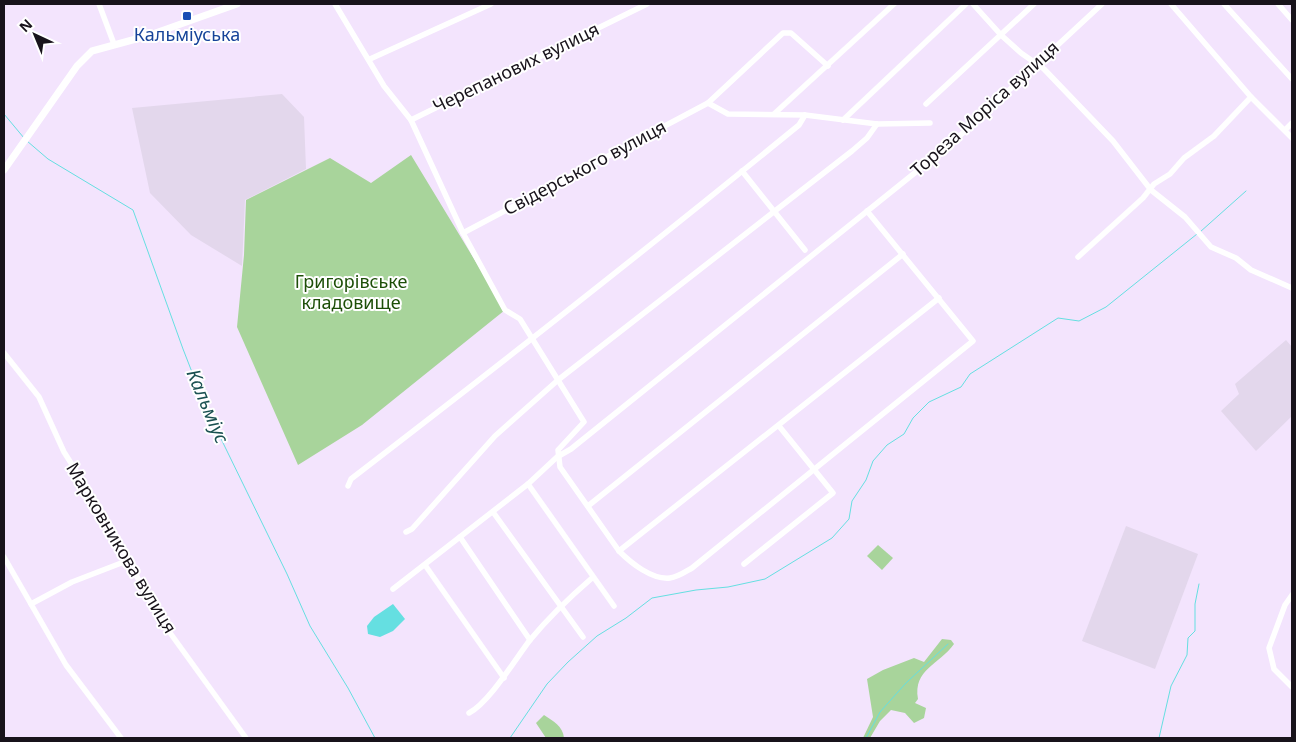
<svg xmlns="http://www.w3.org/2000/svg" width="1296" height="742" viewBox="0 0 1296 742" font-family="'Noto Sans',sans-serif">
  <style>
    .industrial { fill: #e3d7ec }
    .green { fill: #a8d49b }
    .water { fill: #65dfe1 }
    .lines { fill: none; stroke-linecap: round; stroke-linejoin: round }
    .stream { stroke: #65dfe1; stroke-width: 1 }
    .minor { stroke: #fff; stroke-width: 5.5 }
    .tertiary { stroke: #fff; stroke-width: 7 }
    .transit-dot { fill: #1a4fb4; stroke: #fff; stroke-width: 2 }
    .labels { text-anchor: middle; stroke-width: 4; stroke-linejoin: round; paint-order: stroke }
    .transit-label { font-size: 18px; fill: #164399; stroke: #fff }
    .street-label { font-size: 18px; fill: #18131b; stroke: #fff }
    .park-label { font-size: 18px; fill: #1d4f08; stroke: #fff }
    .water-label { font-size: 19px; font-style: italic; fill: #1a5051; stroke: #fff }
  </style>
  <rect width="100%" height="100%" fill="#f3e4fd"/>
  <!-- industrial -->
  <g class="industrial">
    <path d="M282 94 304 117 306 169 245 200 242 266 191 235 150 193 132 108Z"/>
    <path d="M1286 340 1292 347V416L1256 451 1221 411 1239 394 1235 384Z"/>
    <path d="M1126 526 1198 554 1155 669 1082 641Z"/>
  </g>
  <!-- green -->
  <g class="green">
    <path d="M411 155 505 310 362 425 298 465 237 327 244 255 246 200 330 158 371 183Z"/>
    <path d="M878 545 893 558 882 570 867 556Z"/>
    <path d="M942 639 951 640 954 644C939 665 913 669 918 699L915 703 926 708 924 718 914 723 905 713 891 710 880 721 870 738H863L873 717 867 679 883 670 914 658 924 662Z"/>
    <path d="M544 715C553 721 563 726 564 738H546L536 723Z"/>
  </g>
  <!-- water -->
  <path class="water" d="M393 604 405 619 393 631 380 637 368 634 367 626 374 617Z"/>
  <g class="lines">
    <!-- stream -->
    <g class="stream">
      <path d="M4 114 24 138"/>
      <path d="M27 141 48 159 133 210 183 349 206 408 287 574 310 626 348 688 375 738"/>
      <path d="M1200 232 1246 191"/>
      <path d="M510 738 547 684 568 662 597 636 626 618 652 598 696 590 728 587 765 579 832 538 849 519 852 501 866 480 873 461 887 445 904 434 913 418 929 402 961 387 970 374 1058 318 1079 321 1106 307 1197 234"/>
      <path d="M866 738 880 712 906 683 948 644"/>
      <path d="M1159 738 1171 686 1187 655 1188 638 1195 631V604L1199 584"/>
    </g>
    <!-- minor -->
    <g class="minor">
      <path d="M99 4 114 44"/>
      <path d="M335 4 384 86 411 120 463 233 505 310 520 319 584 422 558 450 560 467 619 551C631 563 652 580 670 578 678 577 685 572 692 568L973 341 867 211"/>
      <path d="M973 4 1001 35 1021 53 1044 69 1113 141 1151 190 1185 217 1211 247 1236 258 1251 270 1292 288"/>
      <path d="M1171 4 1251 97 1292 138"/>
      <path d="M1224 4 1292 79"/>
      <path d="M1278 4 1292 20"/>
      <path d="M370 59 491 4"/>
      <path d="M708 103 728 114 805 115 877 124 930 123"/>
      <path d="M926 104 1034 4"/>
      <path d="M774 114 894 4"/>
      <path d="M411 120 647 4"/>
      <path d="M843 120 966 4"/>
      <path d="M1285 130 1292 123"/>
      <path d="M742 171 805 250"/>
      <path d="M463 233 708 103 783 33H791L828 66"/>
      <path d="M1078 257 1143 198 1154 184 1170 174 1184 158 1214 136 1251 97"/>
      <path d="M4 353 39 397 64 452 112 528 155 612 246 738"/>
      <path d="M528 484 614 606"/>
      <path d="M348 486 351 479C502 363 652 245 799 125L805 115"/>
      <path d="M588 506 903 254"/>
      <path d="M493 512 583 637"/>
      <path d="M406 532 412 529 495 436 558 380 852 151 867 138 877 124"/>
      <path d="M460 537 530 640"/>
      <path d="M619 551 939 298"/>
      <path d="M4 557 66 665 121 738"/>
      <path d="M744 564 833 493 779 426"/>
      <path d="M425 565 504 678"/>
      <path d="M393 589 528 484 557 457 571 449 952 143 1102 4"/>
      <path d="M1292 595 1285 605 1269 648 1274 669 1292 687"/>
      <path d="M31 604 72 582 129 560"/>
      <path d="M469 713C489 703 516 658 530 640 549 617 570 597 592 578"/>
    </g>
    <!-- tertiary -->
    <path class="tertiary" d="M4 170 77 66 92 51 147 36 237 4"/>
  </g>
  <!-- markers -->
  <rect class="transit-dot" x="182" y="11" width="10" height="10" rx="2.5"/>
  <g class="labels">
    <!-- transit labels -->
    <g class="transit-label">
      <text x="187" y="41">Кальміуська</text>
    </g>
    <!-- street labels -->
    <g class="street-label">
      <text transform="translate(516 68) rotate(-26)" y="6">Черепанових вулиця</text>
      <text transform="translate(985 109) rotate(-42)" y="6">Тореза Моріса вулиця</text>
      <text transform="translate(585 168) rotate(-28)" y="6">Свiдерського вулиця</text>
      <text transform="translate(121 548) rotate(59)" y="6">Марковникова вулиця</text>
    </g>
    <!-- park labels -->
    <g class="park-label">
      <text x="351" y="288">Григорівське<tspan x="351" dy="21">кладовище</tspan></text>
    </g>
    <!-- water labels -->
    <g class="water-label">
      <text transform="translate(208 406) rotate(67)" y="7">Кальміус</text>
    </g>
  </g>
  <!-- border -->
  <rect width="1296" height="742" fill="none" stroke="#18131b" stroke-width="10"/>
  <!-- north arrow -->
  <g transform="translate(35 35) rotate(316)" stroke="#ffffff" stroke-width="4" paint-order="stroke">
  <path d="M0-4L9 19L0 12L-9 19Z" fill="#18131b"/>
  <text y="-8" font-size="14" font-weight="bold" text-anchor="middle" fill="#18131b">N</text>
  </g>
</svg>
